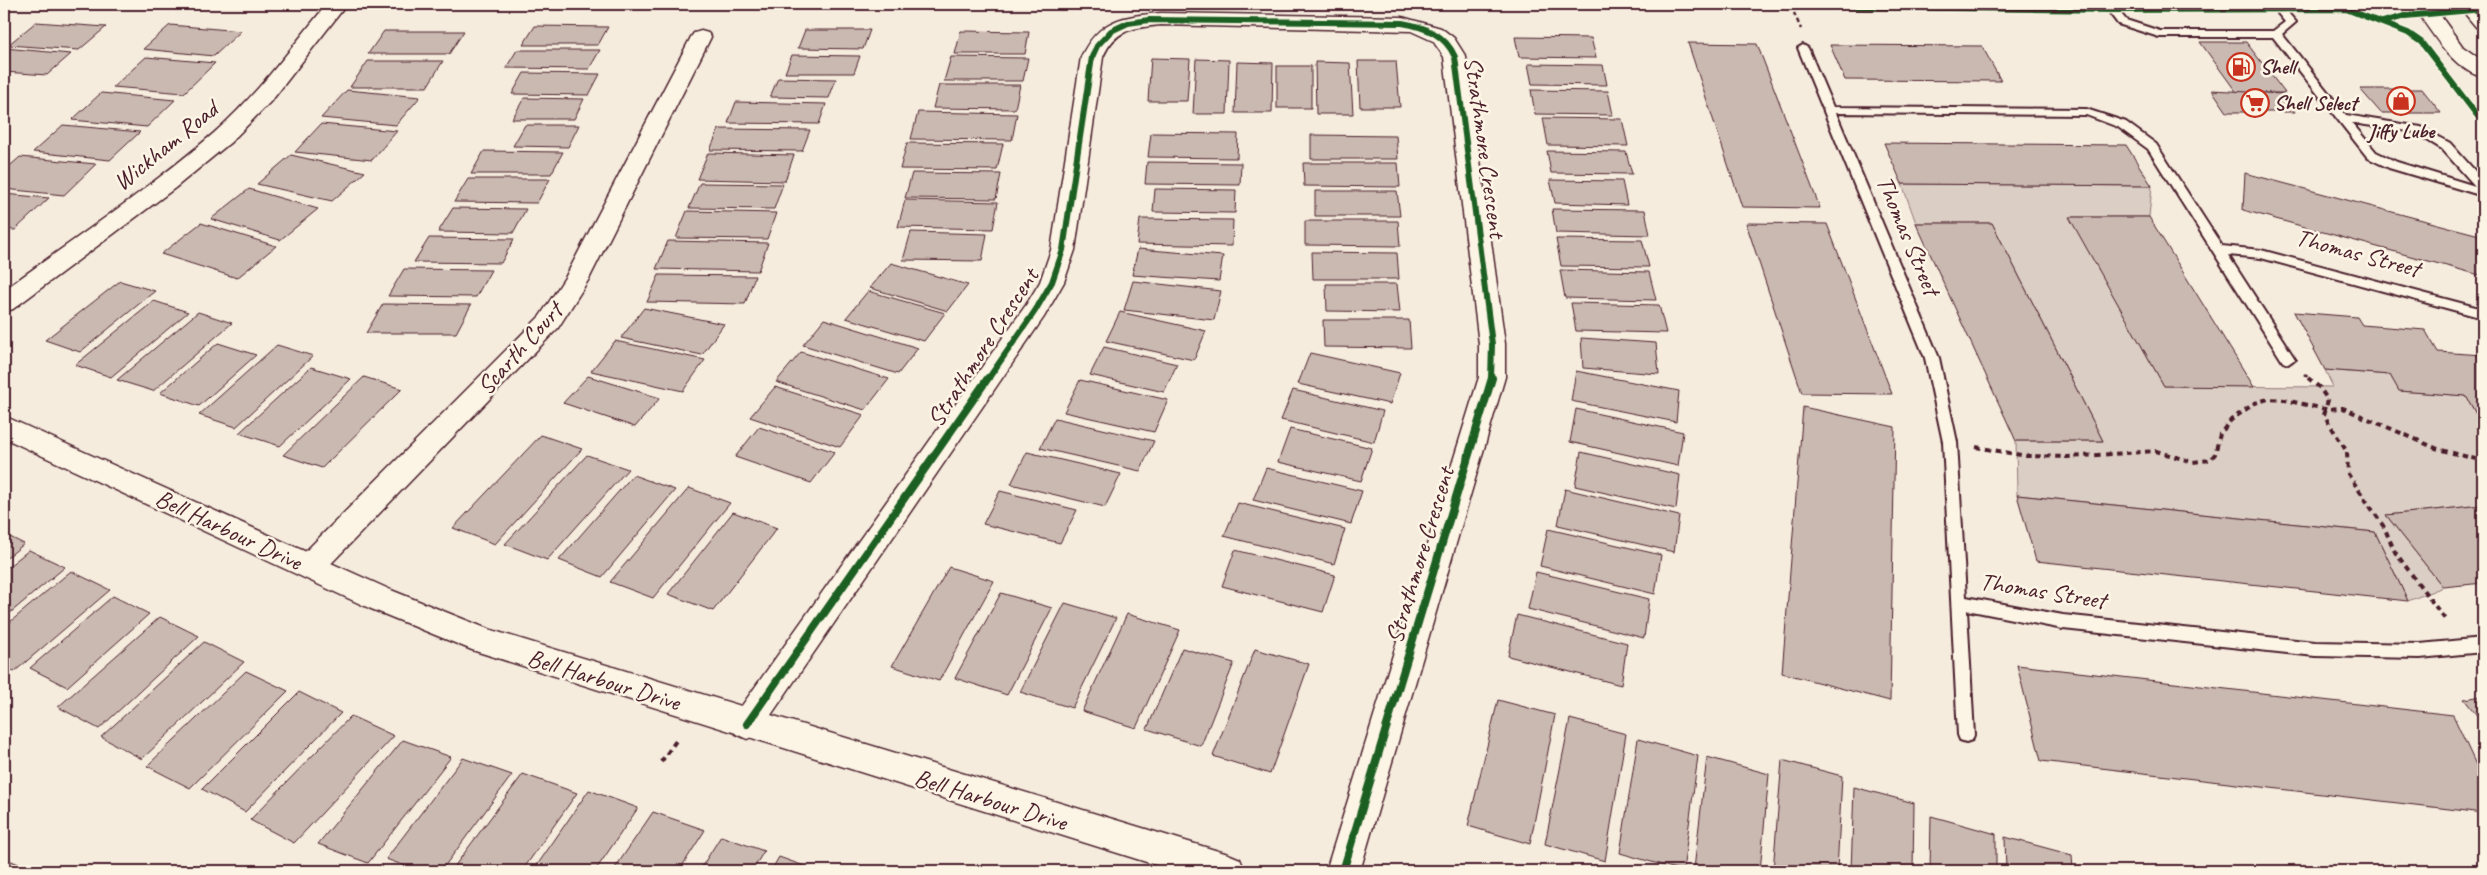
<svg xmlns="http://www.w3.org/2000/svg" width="2487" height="875" viewBox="0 0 2487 875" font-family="Caveat,sans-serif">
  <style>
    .green { fill: #dbcec4; stroke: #927678 }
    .building { fill: #cab9b1; stroke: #4a1f2b }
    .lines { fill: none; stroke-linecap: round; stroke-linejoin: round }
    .service-casing { stroke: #4a1f2b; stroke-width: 4 }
    .minor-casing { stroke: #4a1f2b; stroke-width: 3 }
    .tertiary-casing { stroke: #4a1f2b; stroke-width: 3 }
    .path-far1 { stroke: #4a1f2b; stroke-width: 2.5; stroke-dasharray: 4.5 3; stroke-linecap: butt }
    .path { stroke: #4a1f2b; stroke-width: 4; stroke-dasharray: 5.5 4.5; stroke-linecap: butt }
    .service { fill: #fcf5e5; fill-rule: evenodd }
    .minor { fill: #fcf5e5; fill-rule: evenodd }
    .tertiary { fill: #fcf5e5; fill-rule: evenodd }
    .cycleway-far1-casing { stroke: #fcf5e5; stroke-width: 9 }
    .cycleway-casing { stroke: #fcf5e5; stroke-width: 11 }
    .cycleway-far1 { stroke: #1b5e20; stroke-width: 6 }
    .cycleway { stroke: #1b5e20; stroke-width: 8 }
    .labels { text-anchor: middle; stroke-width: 5; stroke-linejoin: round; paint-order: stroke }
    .far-poi-label { font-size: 21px; font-weight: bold; fill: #4a1f2b; stroke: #fcf5e5; text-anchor: start }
    .street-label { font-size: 25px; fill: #4a1f2b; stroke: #fcf5e5 }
  </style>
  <rect width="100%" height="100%" fill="#f5ecde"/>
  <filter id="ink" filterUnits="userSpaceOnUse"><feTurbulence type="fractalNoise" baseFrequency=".02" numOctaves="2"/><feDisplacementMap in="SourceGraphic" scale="10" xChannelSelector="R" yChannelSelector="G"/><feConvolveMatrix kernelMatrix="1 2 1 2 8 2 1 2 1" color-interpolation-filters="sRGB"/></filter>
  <g filter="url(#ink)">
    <!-- green -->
    <path class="green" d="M1902 184 2152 186 2149 217H2070L2164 386 2333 387 2325 370 2390 375 2400 391 2466 396 2476 414H2483V505L2386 515 2443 587 2408 601 2375 532 2017 495 2016 441H2103L1992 223H1916Z"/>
    <!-- building -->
    <g class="building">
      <path d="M36 22 106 27 79 50 8 45Z"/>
      <path d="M170 25 241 31 214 56 143 49Z"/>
      <path d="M535 26 608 27 598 45H523Z"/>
      <path d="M805 30H870L863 49 798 48Z"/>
      <path d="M384 31H464L449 54H368Z"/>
      <path d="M961 31 1029 32 1025 54H955Z"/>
      <path d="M1515 37 1591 38 1596 58 1519 57Z"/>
      <path d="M2200 42H2246L2285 93H2237Z"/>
      <path d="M1688 43 1757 44 1820 208 1742 207Z"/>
      <path d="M1830 45 1982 46 2001 81 1845 80Z"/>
      <path d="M4 48 71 54 47 75 4 72Z"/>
      <path d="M517 50H600L589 69 506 68Z"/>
      <path d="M792 55 860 56 854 73H785Z"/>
      <path d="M146 57 215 63 184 93 113 87Z"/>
      <path d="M951 57 1028 58 1023 81H944Z"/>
      <path d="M1151 58 1190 59 1187 101H1148Z"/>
      <path d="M1196 59 1229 60 1227 114H1193Z"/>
      <path d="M368 61H443L427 87H350Z"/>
      <path d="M1358 61H1396L1400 107H1360Z"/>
      <path d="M1237 62 1273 63 1272 113H1235Z"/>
      <path d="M1315 62 1350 63 1353 114H1316Z"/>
      <path d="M1528 64 1603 65 1607 85 1532 84Z"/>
      <rect x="1277" y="66" width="34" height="42"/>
      <path d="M524 73 600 74 589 95 512 94Z"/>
      <path d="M778 78 836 79 829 98 770 97Z"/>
      <path d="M939 85H1020L1015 109 933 108Z"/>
      <path d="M2360 89H2422L2441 113H2381Z"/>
      <path d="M347 90 420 97 396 125 321 118Z"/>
      <path d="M1531 90 1608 91 1613 115 1535 114Z"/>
      <path d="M2212 90 2283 94 2295 112H2227Z"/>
      <path d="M101 93 175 100 147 127 72 120Z"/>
      <path d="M524 98 584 99 574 119H512Z"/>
      <path d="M736 102 826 104 819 124 728 123Z"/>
      <path d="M918 112 1017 114 1012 140 911 139Z"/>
      <path d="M1543 118 1622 119 1628 146 1548 145Z"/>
      <path d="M321 124 397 131 372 160 295 152Z"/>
      <path d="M63 125 140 132 110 160 33 152Z"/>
      <path d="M525 125H579L568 147 513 146Z"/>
      <path d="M719 129 810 130 802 151 710 150Z"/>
      <path d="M1151 133 1238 134 1237 158 1148 157Z"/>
      <path d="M1311 135 1396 136 1398 159H1311Z"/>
      <path d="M907 143 1003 144 997 170 900 169Z"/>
      <path d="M1884 143 2126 145 2152 186 1902 184Z"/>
      <path d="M484 151 563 152 551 174H471Z"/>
      <path d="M1547 151 1626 152 1632 174 1551 173Z"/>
      <path d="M708 153 794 155 785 181 697 179Z"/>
      <path d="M291 155 365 172 332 201 257 184Z"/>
      <path d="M20 157 96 164 64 195 4 189V171Z"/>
      <path d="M1147 162 1241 163 1240 185 1145 184Z"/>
      <path d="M1303 163H1398L1400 187 1304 186Z"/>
      <path d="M912 173 1001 174 996 199 905 198Z"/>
      <path d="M2245 173 2483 236V276L2243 210Z"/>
      <path d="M468 179H550L537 203 454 202Z"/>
      <path d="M1550 180 1622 181 1627 205 1555 203Z"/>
      <path d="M700 183 783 184 774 209 689 208Z"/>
      <path d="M249 189 318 209 280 240 211 219Z"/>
      <path d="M1155 189 1236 190 1235 213 1153 212Z"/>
      <path d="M1315 191H1397L1400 216H1315Z"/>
      <path d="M4 194 49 198 15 230 4 229Z"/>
      <path d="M905 200 998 202 993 229 898 227Z"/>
      <path d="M453 208 526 209 513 233 438 232Z"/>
      <path d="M1552 209 1645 210 1650 235 1556 233Z"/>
      <path d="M687 211 776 213 767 239 676 238Z"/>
      <path d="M2069 217H2149L2254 387 2164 386Z"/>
      <path d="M1140 219 1233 220 1232 246 1137 244Z"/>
      <path d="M1305 221H1398L1400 246 1305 245Z"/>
      <path d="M201 223 276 246 237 278 161 254Z"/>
      <path d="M1746 223 1827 224 1892 394 1802 393Z"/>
      <path d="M1916 223H1992L2103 441H2016Z"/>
      <path d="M911 232 987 234 982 261 903 260Z"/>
      <path d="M429 238 514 239 501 263 414 262Z"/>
      <path d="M1556 239 1642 240 1649 267 1561 266Z"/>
      <path d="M668 241 768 243 758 271 656 269Z"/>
      <path d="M1138 249 1223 256 1219 281 1132 275Z"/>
      <path d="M1312 252 1397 253 1399 279H1313Z"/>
      <path d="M891 263 968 285 948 311 870 288Z"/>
      <path d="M404 269 491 270 476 297 388 296Z"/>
      <path d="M1560 270 1649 272 1656 300 1565 298Z"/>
      <path d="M659 275 755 276 745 304 647 302Z"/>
      <path d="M120 281 155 291 80 352 45 340Z"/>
      <path d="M1133 281 1221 291 1214 320 1124 310Z"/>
      <path d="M1326 284H1397L1400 312 1327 311Z"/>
      <path d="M868 291 945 313 924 341 846 318Z"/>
      <path d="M154 301 188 312 111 377 75 365Z"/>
      <path d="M1571 303 1659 305 1666 333 1576 331Z"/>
      <path d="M383 304 471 305 456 333H366Z"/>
      <path d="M644 308 724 324 702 355 621 338Z"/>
      <path d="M198 312 232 323 153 391 117 380Z"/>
      <path d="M1120 312 1206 331 1194 360 1106 341Z"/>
      <path d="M2294 312 2357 317 2362 325 2425 330 2438 352 2483 355V414H2476L2466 396 2399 391 2390 375 2325 370Z"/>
      <path d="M824 319 918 348 898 374 803 345Z"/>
      <path d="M1323 320H1409L1411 348 1324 347Z"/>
      <path d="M1581 338 1656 343 1659 374 1583 368Z"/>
      <path d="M615 341 705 360 683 391 591 371Z"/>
      <path d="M218 343 256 355 199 406 160 393Z"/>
      <path d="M277 345 313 356 236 427 199 415Z"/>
      <path d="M1104 347 1177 364 1164 392 1090 375Z"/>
      <path d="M801 352 889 379 865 410 776 382Z"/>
      <path d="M1310 353 1400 373 1390 404 1298 384Z"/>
      <path d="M311 367 351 379 280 446 239 433Z"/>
      <path d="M1576 371 1679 391 1676 422 1571 401Z"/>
      <path d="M588 376 660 398 635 427 563 403Z"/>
      <path d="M364 377 402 389 322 468 283 455Z"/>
      <path d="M1080 380 1168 400 1154 432 1064 412Z"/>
      <path d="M775 387 864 415 840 447 750 417Z"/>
      <path d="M1293 390 1383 411 1374 442 1281 420Z"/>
      <path d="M1803 407 1895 427 1890 701 1782 673Z"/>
      <path d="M1576 409 1683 432 1678 466 1570 442Z"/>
      <path d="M1055 418 1154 441 1140 471 1040 448Z"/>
      <path d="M759 427 835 452 811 483 735 457Z"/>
      <path d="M1290 429 1372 448 1361 481 1278 462Z"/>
      <path d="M541 435 582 449 495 544 453 528Z"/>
      <path d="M1027 452 1121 474 1105 507 1011 484Z"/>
      <path d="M1581 452 1680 475 1676 509 1575 486Z"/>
      <path d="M587 455 628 469 547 560 505 544Z"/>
      <path d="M1266 468 1362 491 1351 524 1253 500Z"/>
      <path d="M633 475 675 490 602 577 559 560Z"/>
      <path d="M689 488 730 503 653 598 610 582Z"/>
      <path d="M1565 489 1679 516 1674 552 1558 525Z"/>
      <path d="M1000 491 1077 510 1060 543 983 524Z"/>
      <path d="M2017 495 2375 532 2408 601 2036 561Z"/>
      <path d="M1238 503 1345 529 1334 564 1224 536Z"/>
      <path d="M2483 505V583L2443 587 2386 515Z"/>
      <path d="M733 512 777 528 713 611 668 594Z"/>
      <path d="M1548 529 1661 555 1655 594 1540 566Z"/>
      <path d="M4 534 24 544 4 560Z"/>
      <path d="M29 550 65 567 4 618V570Z"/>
      <path d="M1235 550 1335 575 1323 612 1222 586Z"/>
      <path d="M949 567 994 581 939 681 892 666Z"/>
      <path d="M71 571 110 590 14 672 4 666V627Z"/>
      <path d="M1536 572 1649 599 1644 638 1528 609Z"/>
      <path d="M1001 593 1052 608 1007 695 955 678Z"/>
      <path d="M113 596 149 614 67 687 30 668Z"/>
      <path d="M1065 603 1116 618 1072 708 1020 692Z"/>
      <path d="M1127 614 1180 630 1136 728 1082 711Z"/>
      <path d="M1517 615 1627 643 1621 685 1508 656Z"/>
      <path d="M160 617 199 636 99 729 58 707Z"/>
      <path d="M204 642 244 662 142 759 101 737Z"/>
      <path d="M1182 648 1234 663 1201 746 1147 729Z"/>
      <path d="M1255 649 1309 664 1270 774 1213 756Z"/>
      <path d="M2017 665 2453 715 2483 780V813L2041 761Z"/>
      <path d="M246 671 288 691 190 788 147 766Z"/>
      <path d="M299 692 341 713 245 812 202 789Z"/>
      <path d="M2483 696V723L2464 699Z"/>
      <path d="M1498 700 1555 715 1530 844 1468 826Z"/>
      <path d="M351 716 394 736 294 843 250 820Z"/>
      <path d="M1570 719 1626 734 1605 861 1545 844Z"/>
      <path d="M1638 739 1698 756 1683 871 1620 853Z"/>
      <path d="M403 740 451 757 368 863 318 844Z"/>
      <path d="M1707 757 1769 774 1760 871H1704L1694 869Z"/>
      <path d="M463 758 512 775 441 871H419L386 859Z"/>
      <path d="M1782 760 1842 776 1837 871H1773Z"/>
      <path d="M523 774 577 793 522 871H451Z"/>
      <path d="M1854 787 1914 803 1913 871H1851Z"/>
      <path d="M589 790 638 808 595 871H533Z"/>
      <path d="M653 812 705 830 679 871H613Z"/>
      <path d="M1931 816 1996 834V871H1930Z"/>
      <path d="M721 836 764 851 752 871H699Z"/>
      <path d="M2005 837 2072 855 2073 871H2006Z"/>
      <path d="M779 857 818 871H771Z"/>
      <path d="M4 858 36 871H4Z"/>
    </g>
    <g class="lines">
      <defs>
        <g id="service">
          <path d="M2103 4H2113L2126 20 2160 31H2273L2285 22 2270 4H2280L2296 22 2282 34 2346 115 2421 127 2450 143 2483 180V196L2389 168 2368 158 2273 37H2159L2118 24ZM2352 123 2414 132 2442 149 2475 186 2397 162 2376 152Z"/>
          <path d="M1803 45 1808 48 1833 107 2086 109 2126 122 2156 144 2222 246 2261 250 2483 309V318L2261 258 2228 255 2295 359 2288 364 2283 362 2148 149 2118 127 2086 115 1836 113 1939 358 1957 442 1966 597 2063 615 2315 642 2420 644 2483 638V652L2420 658 2315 656 2063 629 1967 610 1974 735 1972 740 1966 742 1960 740 1958 735 1943 442 1925 358 1798 48Z"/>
        </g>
        <g id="minor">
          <path d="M1161 13 1402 17 1441 28 1454 38 1466 57 1505 344V377L1360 871H1326L1479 377V344L1444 57 1433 41 1411 31 1161 25C1133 28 1115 29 1103 57L1075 250 1064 282 1044 317 758 734 747 739 736 734 731 724 736 714 1026 305 1040 282 1051 250 1081 57C1099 19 1123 16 1161 13Z"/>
          <path d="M701 31 708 33 711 37 589 279 558 328 320 575 310 578 300 575 295 566 300 557 540 316 566 276 691 37 694 33Z"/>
        </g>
        <g id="tertiary">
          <path d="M327 4H347L273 99 231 142 175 188 13 309 4 312V290C74 239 148 190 214 133 257 95 291 48 327 4Z"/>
          <path d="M2412 4H2432L2463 47 2483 61V77C2453 71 2429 28 2412 4Z"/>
          <path d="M2457 4H2478L2483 10V29L2476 27Z"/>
          <path d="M4 416 391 590 488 629 1228 854 1240 859 1245 871H1175L472 650 369 608 4 438Z"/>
        </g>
      </defs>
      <!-- service casing -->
      <use href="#service" class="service-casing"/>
      <!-- minor casing -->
      <use href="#minor" class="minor-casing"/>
      <!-- tertiary casing -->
      <use href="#tertiary" class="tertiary-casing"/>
      <!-- path-far1 -->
      <g class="path-far1">
        <path d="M1791 6 1801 29"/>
        <path d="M2304 374 2310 379"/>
      </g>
      <!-- path -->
      <g class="path">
        <path d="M2308 378 2319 387 2328 400 2324 415 2347 452 2348 474 2384 527 2395 552 2447 622"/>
        <path d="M1976 447 2027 456 2068 457 2156 451 2193 462 2210 460 2215 454 2220 434 2231 420 2255 403 2268 399 2285 400 2325 409 2343 408 2438 449 2483 461"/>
        <path d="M661 762 678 738"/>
      </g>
      <!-- service -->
      <use href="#service" class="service"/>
      <!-- minor -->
      <use href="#minor" class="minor"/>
      <!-- tertiary -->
      <use href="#tertiary" class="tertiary"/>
      <defs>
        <g id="cycleway-far1">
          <path d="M1609 4 2114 10 2346 9 2408 33 2421 42 2483 123"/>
          <path d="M2383 22 2405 16 2483 9"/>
          <path d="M988 379 1035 311 1052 282 1063 250 1092 57 1097 46 1111 31 1128 23 1149 20 1402 23C1425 27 1445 34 1455 57L1492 344 1491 379"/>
        </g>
        <g id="cycleway">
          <path d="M747 724 988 378"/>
          <path d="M1343 871 1492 378"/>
        </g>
      </defs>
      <!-- cycleway-far1 casing -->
      <use href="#cycleway-far1" class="cycleway-far1-casing"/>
      <!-- cycleway casing -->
      <use href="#cycleway" class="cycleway-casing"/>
      <!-- cycleway-far1 -->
      <use href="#cycleway-far1" class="cycleway-far1"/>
      <!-- cycleway -->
      <use href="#cycleway" class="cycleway"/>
    </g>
  </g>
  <!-- icons -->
  <defs>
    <symbol id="fuel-ring" viewBox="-11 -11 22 22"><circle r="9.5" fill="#fcf5e5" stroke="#c8321e" stroke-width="1.5"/><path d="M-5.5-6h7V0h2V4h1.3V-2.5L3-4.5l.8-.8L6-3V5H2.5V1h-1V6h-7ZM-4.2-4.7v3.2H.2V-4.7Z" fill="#c8321e"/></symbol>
    <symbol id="shop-ring" viewBox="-11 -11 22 22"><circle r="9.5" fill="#fcf5e5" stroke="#c8321e" stroke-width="1.5"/><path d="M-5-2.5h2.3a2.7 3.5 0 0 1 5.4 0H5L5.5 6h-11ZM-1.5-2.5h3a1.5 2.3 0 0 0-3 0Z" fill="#c8321e"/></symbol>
    <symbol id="supermarket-ring" viewBox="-11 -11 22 22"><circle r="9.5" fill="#fcf5e5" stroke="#c8321e" stroke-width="1.5"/><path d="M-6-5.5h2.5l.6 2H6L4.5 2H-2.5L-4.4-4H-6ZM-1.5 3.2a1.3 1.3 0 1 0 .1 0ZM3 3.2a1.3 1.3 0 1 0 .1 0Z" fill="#c8321e"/></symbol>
  </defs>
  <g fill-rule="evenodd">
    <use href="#fuel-ring" x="2225" y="51" width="32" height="32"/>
    <use href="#shop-ring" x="2385" y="85" width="32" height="32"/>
    <use href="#supermarket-ring" x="2239" y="87" width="32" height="32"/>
  </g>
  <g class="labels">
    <!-- far-poi labels -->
    <g class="far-poi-label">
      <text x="2260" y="74">Shell</text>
      <text x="2274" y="110">Shell Select</text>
      <text x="2401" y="138" text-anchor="middle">Jiffy Lube</text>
    </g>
    <!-- street labels -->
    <g class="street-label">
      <text transform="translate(165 145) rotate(-39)" y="9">Wickham Road</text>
      <text transform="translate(1486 147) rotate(82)" y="9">Strathmore Crescent</text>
      <text transform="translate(1909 235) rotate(67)" y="9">Thomas Street</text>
      <text transform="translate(2358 252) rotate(15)" y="9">Thomas Street</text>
      <text transform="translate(982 347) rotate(-57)" y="9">Strathmore Crescent</text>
      <text transform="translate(519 348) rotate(-48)" y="9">Scarth Court</text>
      <text transform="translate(229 529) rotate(25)" y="9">Bell Harbour Drive</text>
      <text transform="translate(1419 555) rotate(-73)" y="9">Strathmore Crescent</text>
      <text transform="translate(2043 590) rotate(9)" y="9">Thomas Street</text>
      <text transform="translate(604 679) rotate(17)" y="9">Bell Harbour Drive</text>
      <text transform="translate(991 799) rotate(17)" y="9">Bell Harbour Drive</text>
    </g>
  </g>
  <!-- margin -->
  <rect width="2487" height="875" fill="none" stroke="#fcf5e5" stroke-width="20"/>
  <rect x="10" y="10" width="2467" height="855" fill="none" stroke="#4a1f2b" stroke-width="2" filter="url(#ink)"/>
</svg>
